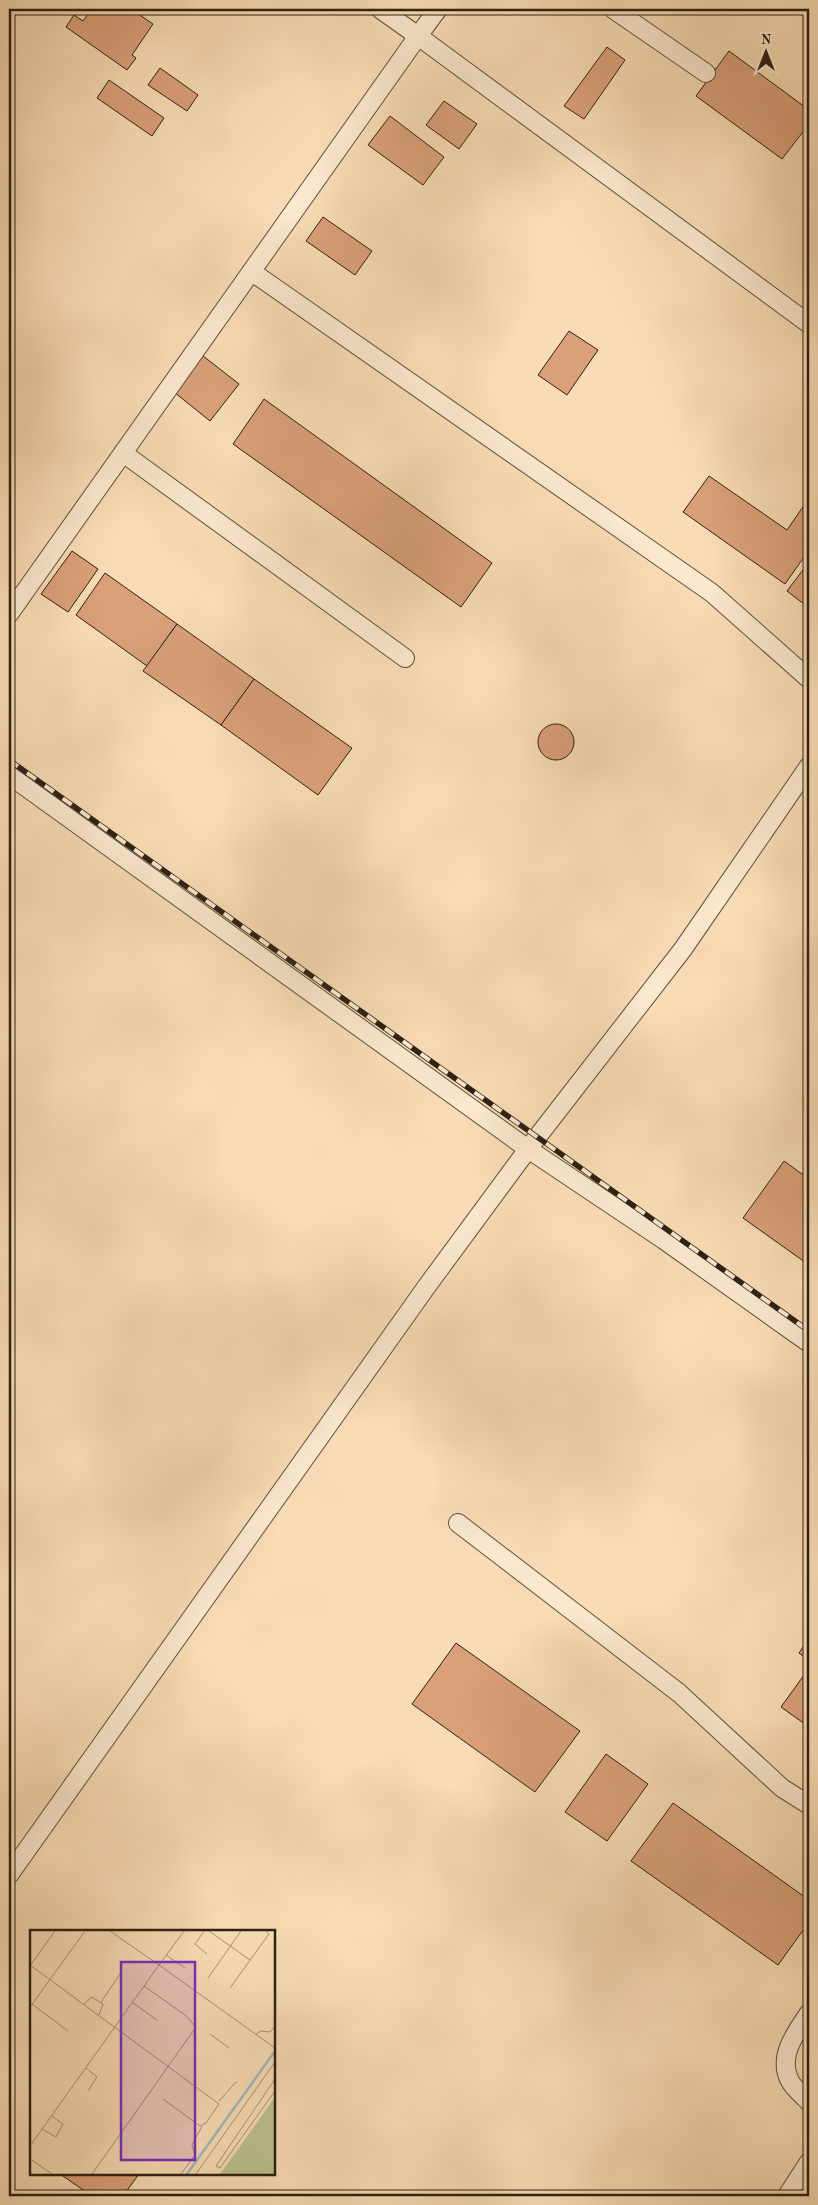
<svg xmlns="http://www.w3.org/2000/svg" width="818" height="2205" viewBox="0 0 818 2205" font-family="'Old Standard TT',serif">
  <style>
    .building { fill: #daa079; stroke: #2c2113 }
    .lines { fill: none; stroke-linecap: round; stroke-linejoin: round }
    .lane-casing { stroke: #5f503c; stroke-width: 20 }
    .lane { stroke: #fbe8cf; stroke-width: 18 }
    .rail-casing { stroke: #2c2113; stroke-width: 5.5 }
    .rail { stroke: #fbe8cf; stroke-width: 4; stroke-dasharray: 11; stroke-linecap: butt }
    .inset-river { fill: none; stroke: #a3b9b9; stroke-width: 2.5 }
    .inset-road { fill: none; stroke: #a79174; stroke-width: 1 }
    .view { fill: #7b2cbf; fill-opacity: 0.15; stroke: #7b2cbf; stroke-width: 2.5 }
    .inset-edge { fill: none; stroke: #2c2113; stroke-width: 2.5 }
  </style>
  <rect width="100%" height="100%" fill="#f9dcb5"/>
  <filter id="stains"><feTurbulence type="fractalNoise" baseFrequency=".004" numOctaves="4"/><feColorMatrix values="0 0 0 0 .2 0 0 0 0 .09 0 0 0 0 .02 0 0 0 .5 -.17"/></filter>
  <radialGradient id="worn" r=".72"><stop offset=".6" stop-color="#630" stop-opacity="0"/><stop offset="1" stop-color="#630" stop-opacity=".3"/></radialGradient>
  <!-- building -->
  <g class="building">
    <path d="M92 9H131L153 24 132 55 136 58 127 70 66 27 74 15 83 21Z"/>
    <path d="M607 47 625 60 584 119 564 106Z"/>
    <path d="M729 51 809 110V124L782 159 696 96Z"/>
    <path d="M160 68 198 95 187 111 148 85Z"/>
    <path d="M109 80 164 118 152 136 97 98Z"/>
    <path d="M444 101 477 124 459 149 426 125Z"/>
    <path d="M390 116 444 157 423 185 368 145Z"/>
    <path d="M323 217 372 251 355 275 306 241Z"/>
    <path d="M569 331 598 350 567 395 538 375Z"/>
    <path d="M198 352 239 384 210 421 169 388Z"/>
    <path d="M264 399 492 563 461 607 233 444Z"/>
    <path d="M709 476 787 530 809 498V550L785 584 683 512Z"/>
    <path d="M72 551 98 569 68 612 41 594Z"/>
    <path d="M809 562V608L787 591Z"/>
    <path d="M105 573 177 624 147 666 76 615Z"/>
    <path d="M177 624 254 679 221 725 143 671Z"/>
    <path d="M254 679 352 748 318 795 221 725Z"/>
    <circle cx="556" cy="742" r="18"/>
    <path d="M784 1161 809 1179V1265L743 1218Z"/>
    <path d="M809 1638V1661L799 1653Z"/>
    <path d="M456 1643 580 1731 535 1792 412 1704Z"/>
    <path d="M807 1671 809 1673V1727L781 1707Z"/>
    <path d="M606 1754 648 1784 607 1841 565 1812Z"/>
    <path d="M673 1803 809 1900V1922L778 1965 631 1861Z"/>
    <path d="M60 2174H139L123 2196H92Z"/>
  </g>
  <g class="lines">
    <defs>
      <g id="lane">
        <path d="M380 9 418 36 438 9"/>
        <path d="M613 9 706 73"/>
        <path d="M252 272 712 593 809 679"/>
        <path d="M123 453 405 658"/>
        <path d="M9 614 418 36 809 324"/>
        <path d="M9 775 528 1149 664 1240 809 1343"/>
        <path d="M458 1523 679 1693 782 1788 809 1805"/>
        <path d="M9 1875 427 1286 528 1149 683 949 809 766"/>
        <path d="M809 2013C796 2032 777 2057 790 2081 794 2089 803 2095 809 2102"/>
        <path d="M787 2196 809 2162"/>
      </g>
    </defs>
    <!-- lane casing -->
    <use href="#lane" class="lane-casing"/>
    <!-- lane -->
    <use href="#lane" class="lane"/>
    <defs>
      <path id="rail" d="M9 760 809 1331"/>
    </defs>
    <!-- rail casing -->
    <use href="#rail" class="rail-casing"/>
    <!-- rail -->
    <use href="#rail" class="rail"/>
  </g>
  <!-- overview -->
  <g transform="translate(30 1930)">
    <rect width="245" height="245" fill="#f9dcb5"/>
    <path d="M245 167V244H190L216 208Z" fill="#bac190"/>
    <path class="inset-river" d="M157 244 245 121"/>
    <path class="inset-road" d="M80 1 129 35 154 1M174 1 165 14 177 24M179 1 220 30M136 25 155 38M0 35 189 174 176 193 170 196 133 169M0 36 25 1M178 48 211 1M200 58 239 4 236 1M71 72 92 41M102 72 128 91M2 74 38 101M54 74 62 67 73 74 69 85M0 77 55 1M180 104 199 118M226 104 231 101 240 102 245 96M56 138 67 147 58 161M245 149 186 236 190 238 245 161M189 171 207 151M12 199 26 207 33 194 22 186M0 216 129 35 245 118M0 229 22 244M62 244 166 97 155 85 114 56M151 244 165 225 162 215 172 196M166 244 245 132"/>
    <path class="view" d="M91 32H165V230H91Z"/>
    <rect width="245" height="245" class="inset-edge"/>
  </g>
  <!-- margin -->
  <rect width="818" height="2205" fill="none" stroke="#f9dcb5" stroke-width="30"/>
  <rect x="10" y="10" width="798" height="2185" fill="none" stroke="#2c2113" stroke-width="2.5"/>
  <rect x="15" y="15" width="788" height="2175" fill="none" stroke="#2c2113"/>
  <!-- north arrow -->
  <g transform="translate(766 52)" stroke="#fbe8cf" stroke-width="4" paint-order="stroke">
  <path d="M0-4L9 19L0 12L-9 19Z" fill="#2c2113"/>
  <text y="-8" font-size="14" font-weight="bold" text-anchor="middle" fill="#2c2113">N</text>
  </g>
  <rect width="100%" height="100%" filter="url(#stains)"/>
  <rect width="100%" height="100%" fill="url(#worn)"/>
</svg>
